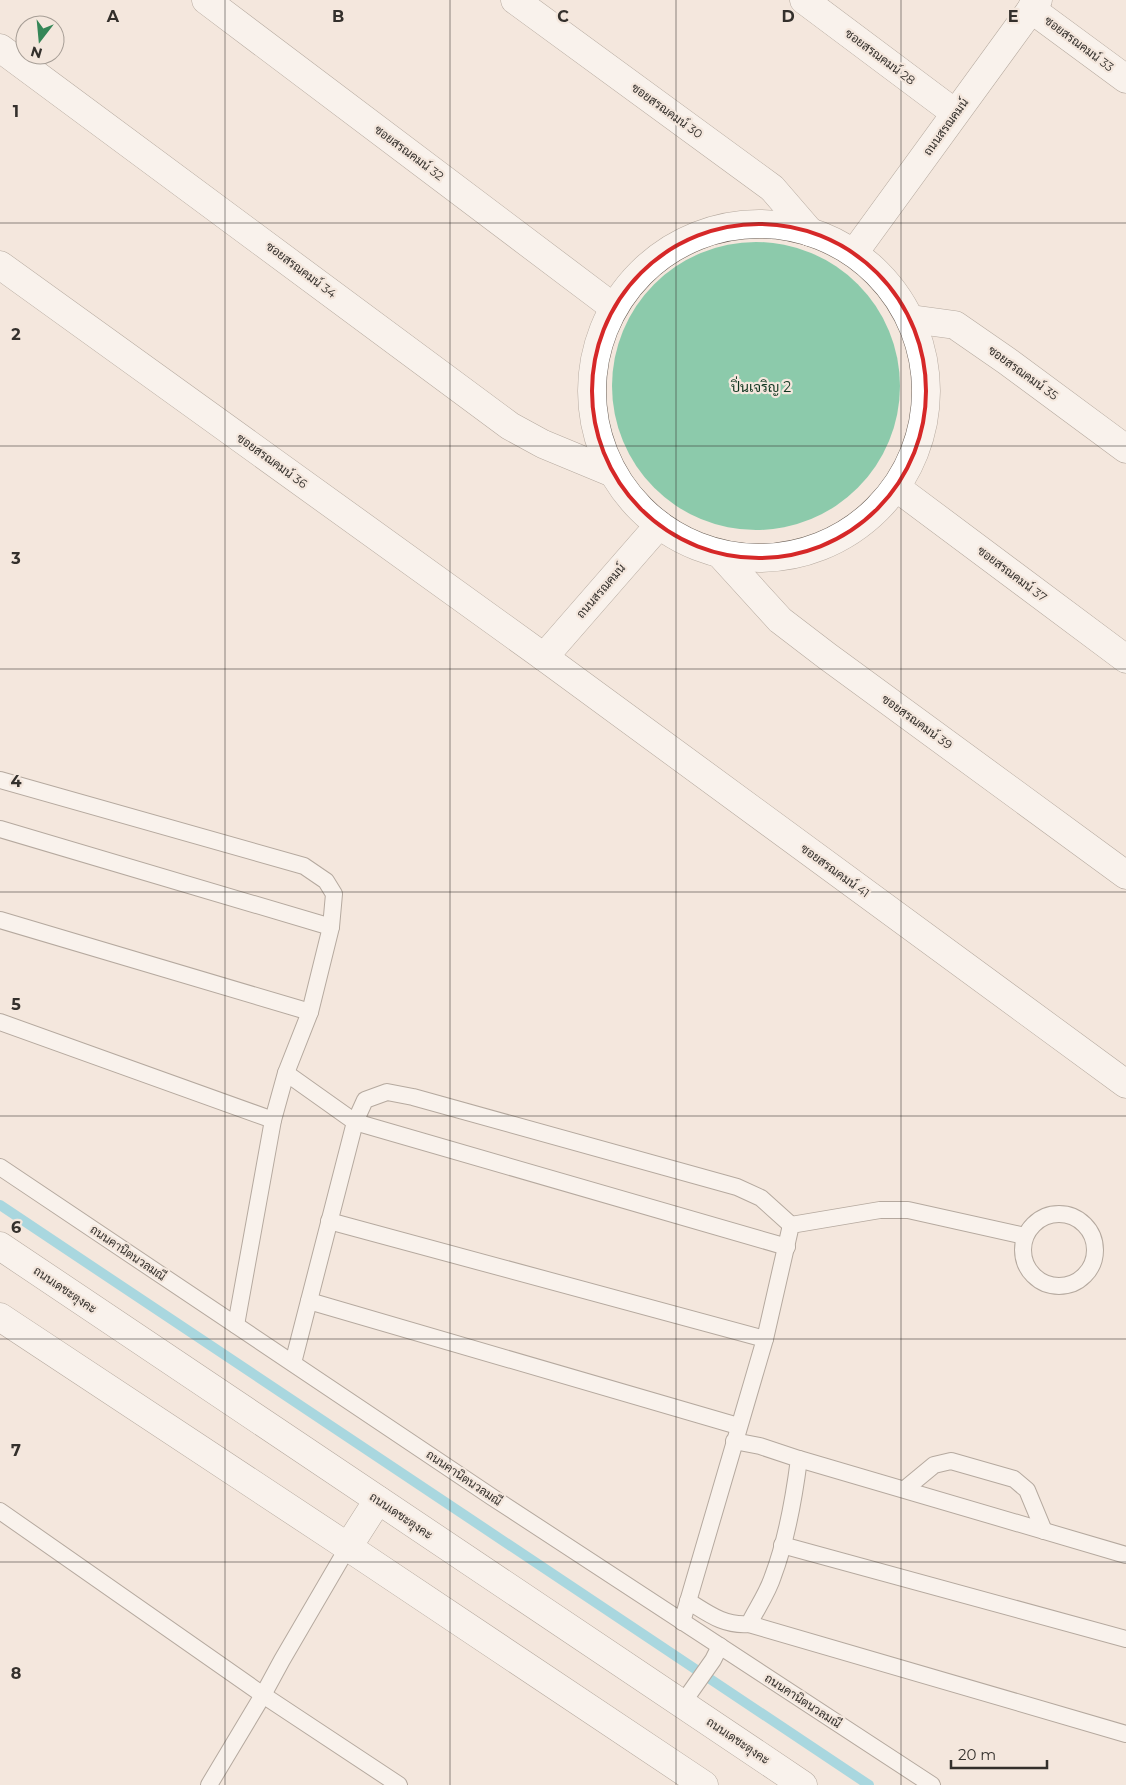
<svg xmlns="http://www.w3.org/2000/svg" width="1126" height="1785" viewBox="0 0 1126 1785" font-family="Montserrat,Sarabun,sans-serif">
  <style>
    .green { fill: #8ccaab }
    .lines { fill: none; stroke-linecap: round; stroke-linejoin: round }
    .stream { stroke: #4fc4e2; stroke-width: 10 }
    .lane-casing { stroke: #695e55; stroke-width: 18 }
    .street-casing { stroke: #695e55; stroke-width: 29 }
    .secondary-casing { stroke: #695e55; stroke-width: 29 }
    .lane { stroke: #fff; stroke-width: 16 }
    .street { stroke: #fff; stroke-width: 28 }
    .secondary { stroke: #fff; stroke-width: 28 }
    .marked { fill: none; stroke: #d62828; stroke-width: 4; stroke-linejoin: round }
    .grid { fill: none; stroke: #34302c; stroke-width: 1; stroke-opacity: 0.55 }
    .labels { text-anchor: middle; stroke-width: 4.5; stroke-linejoin: round; paint-order: stroke }
    .street-label { font-size: 12px; fill: #34302c; stroke: #f4e7dd }
    .neighbourhood-label { font-size: 14px; fill: #0d341e; stroke: #f4e7dd }
    .grid-label { font-size: 16px; text-anchor: middle; font-weight: bold; fill: #34302c; stroke: #f4e7dd; stroke-width: 4.5; stroke-linejoin: round; paint-order: stroke }
  </style>
  <rect width="100%" height="100%" fill="#f4e7dd"/>
  <!-- green -->
  <circle class="green" cx="756" cy="386" r="144"/>
  <g class="lines">
    <!-- stream -->
    <path class="stream" d="M0 1205 869 1785"/>
    <defs>
      <g id="lane">
        <path d="M0 780 304 866 326 881 334 894 331 927 310 1012 286 1073 273 1120 236 1325"/>
        <path d="M0 829 331 927"/>
        <path d="M0 920 310 1012"/>
        <path d="M0 1022 273 1120"/>
        <path d="M286 1073 355 1122 293 1363"/>
        <path d="M0 1167 492 1497 932 1785"/>
        <circle cx="1059" cy="1250" r="36"/>
        <path d="M329 1221 765 1339"/>
        <path d="M787 1247 355 1122 365 1100 387 1092 413 1097 737 1187 761 1198 791 1225"/>
        <path d="M309 1301 738 1426"/>
        <path d="M799 1459 1126 1555"/>
        <path d="M905 1489 934 1465 951 1461 1014 1479 1027 1490 1044 1531"/>
        <path d="M0 1511 263 1695 399 1785"/>
        <path d="M782 1545 1126 1639"/>
        <path d="M688 1601C709 1614 724 1626 749 1624 757 1608 768 1592 773 1576 787 1539 794 1498 799 1459L760 1446 734 1441"/>
        <path d="M682 1622 765 1339 791 1225 880 1210H908L1025 1236"/>
        <path d="M749 1624 1126 1734"/>
        <path d="M682 1704 713 1660 720 1646"/>
        <path d="M209 1785 263 1695 282 1660 348 1547"/>
      </g>
      <g id="street">
        <path d="M206 0 613 307"/>
        <path d="M515 0 772 188 810 232"/>
        <path d="M804 0 955 113"/>
        <path d="M1031 9 1126 79"/>
        <path d="M0 48 510 426 543 444 613 473"/>
        <circle cx="759" cy="391" r="167"/>
        <path d="M854 253 1038 0"/>
        <path d="M0 265 544 657 1126 1084"/>
        <path d="M911 319 955 325 1007 361 1126 449"/>
        <path d="M897 488 1126 659"/>
        <path d="M720 554 780 620 827 656 1126 875"/>
        <path d="M544 657 659 525"/>
      </g>
      <g id="secondary">
        <path d="M0 1246 803 1785"/>
        <path d="M0 1317 348 1547 704 1785"/>
        <path d="M348 1547 378 1500"/>
      </g>
    </defs>
    <!-- lane casing -->
    <use href="#lane" class="lane-casing"/>
    <!-- street casing -->
    <use href="#street" class="street-casing"/>
    <!-- secondary casing -->
    <use href="#secondary" class="secondary-casing"/>
    <!-- lane -->
    <use href="#lane" class="lane"/>
    <!-- street -->
    <use href="#street" class="street"/>
    <!-- secondary -->
    <use href="#secondary" class="secondary"/>
  </g>
  <!-- marked area -->
  <path d="M0 0H1126V1785H0ZM592 391a167 167 0 1 1 334 0a167 167 0 1 1-334 0Z" fill="#f4e7dd" fill-opacity=".55" fill-rule="evenodd"/>
  <path class="marked" d="M592 391a167 167 0 1 1 334 0a167 167 0 1 1-334 0Z"/>
  <!-- grid -->
  <path class="grid" d="M225 0V1785M450 0V1785M676 0V1785M901 0V1785M0 223H1126M0 446H1126M0 669H1126M0 892H1126M0 1116H1126M0 1339H1126M0 1562H1126"/>
  <g class="labels">
    <!-- street labels -->
    <g class="street-label">
      <text transform="translate(1079 44) rotate(37)" y="4">ซอยสรณคมน์ 33</text>
      <text transform="translate(880 57) rotate(37)" y="4">ซอยสรณคมน์ 28</text>
      <text transform="translate(667 111) rotate(36)" y="4">ซอยสรณคมน์ 30</text>
      <text transform="translate(946 127) rotate(-54)" y="4">ถนนสรณคมน์</text>
      <text transform="translate(409 153) rotate(37)" y="4">ซอยสรณคมน์ 32</text>
      <text transform="translate(301 270) rotate(37)" y="4">ซอยสรณคมน์ 34</text>
      <text transform="translate(1023 373) rotate(36)" y="4">ซอยสรณคมน์ 35</text>
      <text transform="translate(272 461) rotate(36)" y="4">ซอยสรณคมน์ 36</text>
      <text transform="translate(1012 574) rotate(37)" y="4">ซอยสรณคมน์ 37</text>
      <text transform="translate(601 591) rotate(-49)" y="4">ถนนสรณคมน์</text>
      <text transform="translate(917 722) rotate(36)" y="4">ซอยสรณคมน์ 39</text>
      <text transform="translate(835 871) rotate(36)" y="4">ซอยสรณคมน์ 41</text>
      <text transform="translate(128 1253) rotate(34)" y="4">ถนนคานิตนวลมณี</text>
      <text transform="translate(65 1290) rotate(34)" y="4">ถนนเดชะตุงคะ</text>
      <text transform="translate(464 1478) rotate(34)" y="4">ถนนคานิตนวลมณี</text>
      <text transform="translate(401 1516) rotate(34)" y="4">ถนนเดชะตุงคะ</text>
      <text transform="translate(803 1701) rotate(33)" y="4">ถนนคานิตนวลมณี</text>
      <text transform="translate(738 1741) rotate(34)" y="4">ถนนเดชะตุงคะ</text>
    </g>
    <!-- neighbourhood labels -->
    <g class="neighbourhood-label">
      <text x="761" y="392">ปิ่นเจริญ 2</text>
    </g>
  </g>
  <g class="grid-label">
    <text x="113" y="22">A</text>
    <text x="338" y="22">B</text>
    <text x="563" y="22">C</text>
    <text x="788" y="22">D</text>
    <text x="1013" y="22">E</text>
    <text x="16" y="117">1</text>
    <text x="16" y="340">2</text>
    <text x="16" y="564">3</text>
    <text x="16" y="787">4</text>
    <text x="16" y="1010">5</text>
    <text x="16" y="1233">6</text>
    <text x="16" y="1456">7</text>
    <text x="16" y="1679">8</text>
  </g>
  <!-- north arrow -->
  <g transform="translate(40 40) rotate(196)"><circle r="24" fill="#f4e7dd" stroke="#a79e96"/>
  <path d="M0-4L9 19L0 12L-9 19Z" fill="#358657"/>
  <text y="-8" font-size="14" font-weight="bold" text-anchor="middle" fill="#34302c">N</text>
  </g>
  <!-- scale -->
  <path d="M951 1760v8h96v-8" fill="none" stroke="#34302c" stroke-width="2.5"/>
  <text x="958" y="1760" font-size="15" fill="#34302c" stroke="#f4e7dd" stroke-width="4" paint-order="stroke">20 m</text>
</svg>
